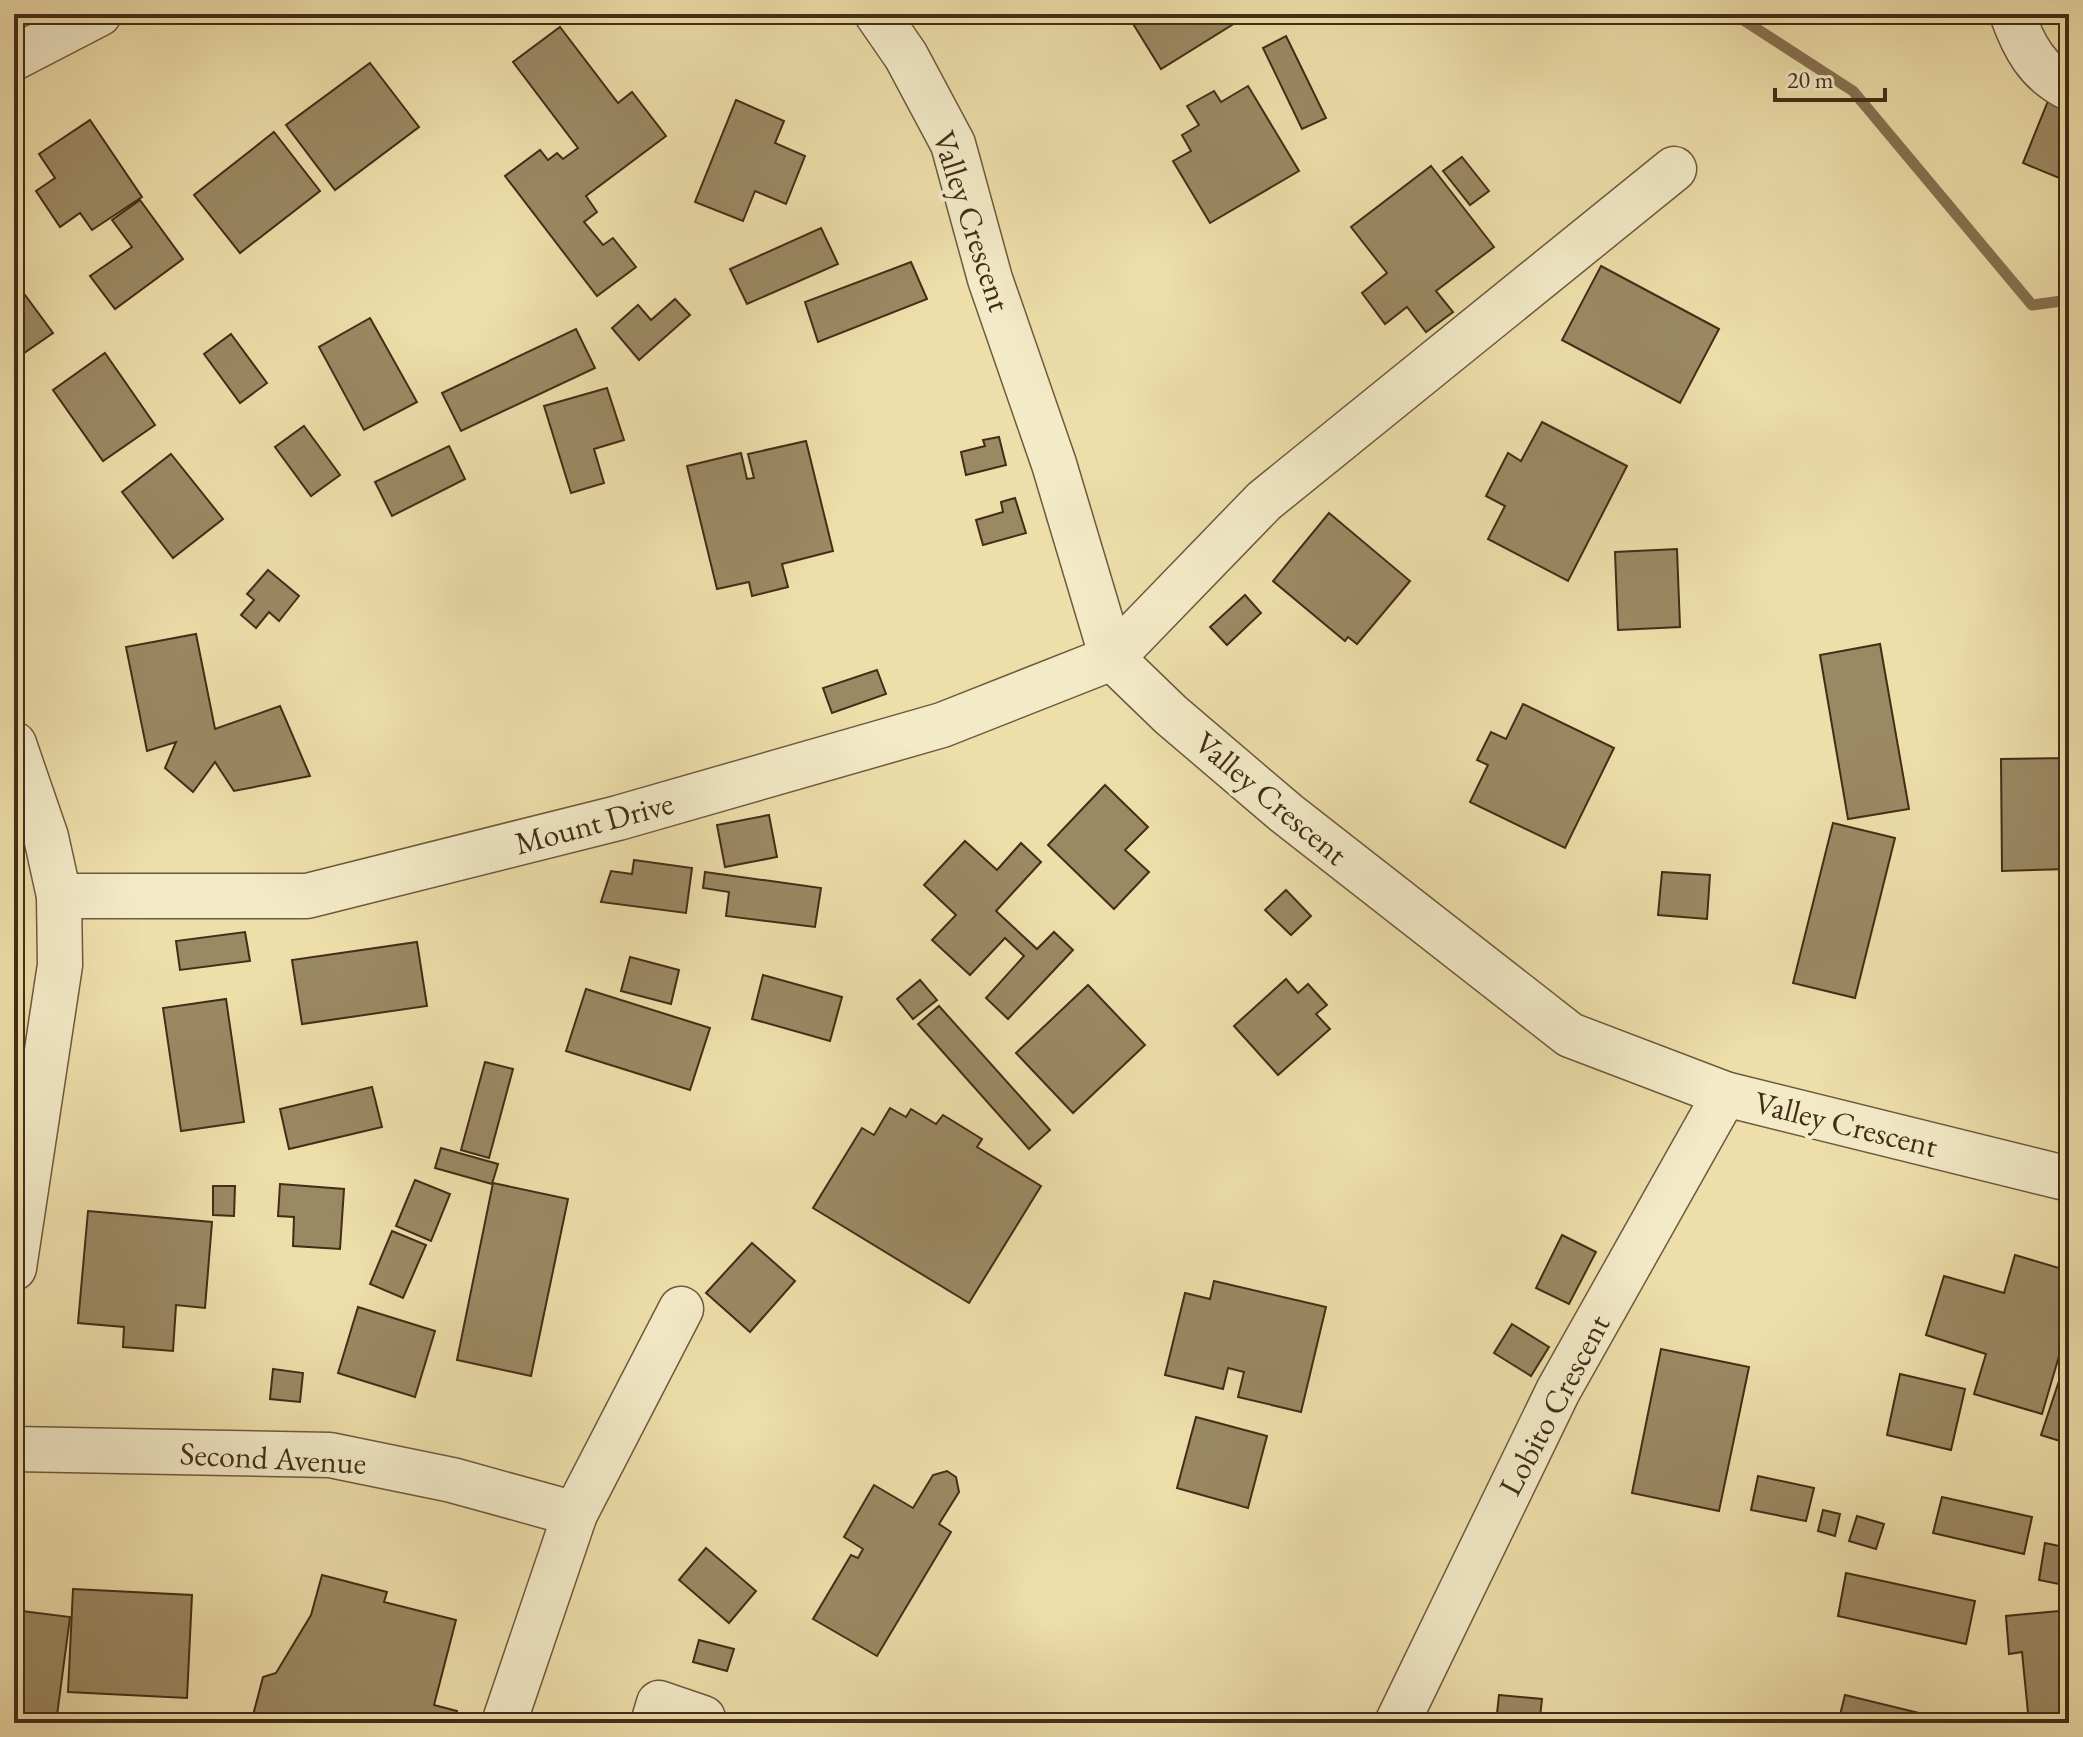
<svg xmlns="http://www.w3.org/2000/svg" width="2083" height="1737" viewBox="0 0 2083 1737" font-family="'EB Garamond',serif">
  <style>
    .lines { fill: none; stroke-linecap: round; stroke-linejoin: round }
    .stream { stroke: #867351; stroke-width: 11 }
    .building { fill: #9b8963; stroke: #432d17; stroke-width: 2 }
    .minor-casing { stroke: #6e593c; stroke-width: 47 }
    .minor { stroke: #f3eac8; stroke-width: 44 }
    .labels { text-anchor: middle; stroke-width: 8; stroke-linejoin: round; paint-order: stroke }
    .street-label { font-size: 32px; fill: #432d17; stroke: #f3eac8 }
  </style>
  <rect width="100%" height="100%" fill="#eddeaa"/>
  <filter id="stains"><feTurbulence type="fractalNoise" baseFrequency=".0025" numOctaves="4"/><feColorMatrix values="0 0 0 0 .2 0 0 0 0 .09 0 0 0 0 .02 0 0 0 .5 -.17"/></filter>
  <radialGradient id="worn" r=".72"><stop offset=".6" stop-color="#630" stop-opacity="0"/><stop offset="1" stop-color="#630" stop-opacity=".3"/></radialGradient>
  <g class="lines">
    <!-- stream -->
    <path class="stream" d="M1734 14 1853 91 2032 305 2069 300"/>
  </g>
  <!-- building -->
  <g class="building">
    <path d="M1127 14H1248V15L1161 69Z"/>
    <path d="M2061 14H2069V32L2060 31Z"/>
    <path d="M560 27 618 103 632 92 666 136 586 196 597 212 584 222 603 245 613 238 636 267 597 296 505 176 540 150 548 160 557 153 563 159 578 148 513 62Z"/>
    <path d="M1286 36 1326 118 1302 129 1263 48Z"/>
    <path d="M370 63 419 127 335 190 286 125Z"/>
    <path d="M1248 86 1299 171 1210 223 1173 161 1191 151 1182 135 1199 125 1187 106 1214 91 1221 102Z"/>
    <path d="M2050 96 2069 104V182L2023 163Z"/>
    <path d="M736 100 784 121 775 143 805 156 786 204 755 191 743 221 695 202Z"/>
    <path d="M90 120 142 197 92 230 80 213 60 227 36 191 55 178 39 154Z"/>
    <path d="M274 132 320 191 240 253 194 195Z"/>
    <path d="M1462 157 1489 191 1470 205 1443 171Z"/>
    <path d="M1431 166 1494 247 1436 291 1453 312 1426 332 1407 307 1385 324 1362 293 1387 273 1351 227Z"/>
    <path d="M140 200 183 259 115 309 90 276 132 247 112 220Z"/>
    <path d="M821 228 838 264 747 304 730 269Z"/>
    <path d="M911 262 927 299 818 342 805 302Z"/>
    <path d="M1601 266 1719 329 1680 403 1562 340Z"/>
    <path d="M14 280 53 333 14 360Z"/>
    <path d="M675 299 690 315 639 360 612 328 638 305 651 320Z"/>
    <path d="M370 318 417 402 364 430 319 347Z"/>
    <path d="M576 329 595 368 461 431 442 393Z"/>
    <path d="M231 334 267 383 240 403 204 354Z"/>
    <path d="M105 353 155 425 103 461 53 390Z"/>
    <path d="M607 388 624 440 594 449 604 483 571 493 544 406Z"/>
    <path d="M1542 422 1627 466 1568 581 1488 539 1505 506 1486 496 1508 453 1521 461Z"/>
    <path d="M304 426 340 475 311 496 275 447Z"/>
    <path d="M999 437 1006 465 966 475 961 452 985 446 983 440Z"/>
    <path d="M806 441 833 551 782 564 788 587 752 596 749 582 717 589 687 466 741 453 747 479 754 478 748 454Z"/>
    <path d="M449 446 465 479 392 516 375 482Z"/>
    <path d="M171 454 223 519 173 558 122 492Z"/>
    <path d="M1015 498 1026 533 983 545 976 520 1003 512 1001 502Z"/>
    <path d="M1329 513 1410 581 1357 644 1348 637 1345 641 1273 581Z"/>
    <path d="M1677 549 1680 627 1618 630 1615 552Z"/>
    <path d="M268 570 299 596 279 621 269 612 256 628 241 615 254 600 247 594Z"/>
    <path d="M1245 595 1261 613 1227 645 1210 627Z"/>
    <path d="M196 634 215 729 280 706 310 776 234 791 215 762 193 792 165 768 176 742 147 751 126 647Z"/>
    <path d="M1880 644 1909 809 1848 819 1820 655Z"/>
    <path d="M877 670 886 694 832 713 823 688Z"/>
    <path d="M1523 704 1614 748 1565 848 1470 802 1488 765 1477 760 1491 732 1506 739Z"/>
    <path d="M2069 758V869L2002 871 2001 759Z"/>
    <path d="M1105 785 1148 827 1125 850 1149 872 1114 909 1048 845Z"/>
    <path d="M769 815 777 857 725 867 717 825Z"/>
    <path d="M1833 823 1895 838 1855 998 1793 983Z"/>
    <path d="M965 841 997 870 1021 843 1041 862 996 911 1037 949 1054 932 1073 950 1008 1019 986 998 1024 956 1005 938 970 975 932 940 956 915 924 885Z"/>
    <path d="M634 860 692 868 686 913 601 902 611 871 632 874Z"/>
    <path d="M705 872 821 888 815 927 726 916 729 892 703 888Z"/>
    <path d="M1662 872 1710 875 1707 919 1658 915Z"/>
    <path d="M1286 890 1311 916 1291 935 1265 910Z"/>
    <path d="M245 932 250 961 180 970 176 941Z"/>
    <path d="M417 942 427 1006 302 1024 292 960Z"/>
    <path d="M630 957 679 970 671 1004 621 991Z"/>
    <path d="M763 975 842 997 830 1041 752 1019Z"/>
    <path d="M1286 979 1298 993 1308 984 1327 1005 1316 1014 1330 1029 1278 1075 1234 1026Z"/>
    <path d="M920 980 937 1000 913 1019 897 999Z"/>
    <path d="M1088 985 1145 1045 1073 1113 1016 1053Z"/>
    <path d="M586 989 710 1028 690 1090 566 1051Z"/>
    <path d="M226 999 244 1122 181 1131 163 1008Z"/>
    <path d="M939 1006 1050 1130 1029 1149 918 1024Z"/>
    <path d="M485 1062 513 1069 489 1158 461 1150Z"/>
    <path d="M372 1087 382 1127 289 1149 280 1109Z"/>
    <path d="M890 1108 906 1117 911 1109 936 1124 943 1115 982 1139 977 1147 1041 1186 969 1303 813 1208 862 1128 874 1135Z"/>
    <path d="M441 1148 498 1164 492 1184 435 1168Z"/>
    <path d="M415 1180 450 1194 431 1241 396 1226Z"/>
    <path d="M493 1183 568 1199 531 1376 457 1360Z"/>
    <path d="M280 1184 344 1189 340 1249 293 1246 294 1217 278 1216Z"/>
    <path d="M213 1186H235L234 1216 213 1215Z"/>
    <path d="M88 1211 212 1222 205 1308 176 1305 173 1351 123 1347 124 1327 78 1323Z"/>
    <path d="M392 1231 426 1245 403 1298 370 1284Z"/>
    <path d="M1562 1235 1596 1252 1569 1304 1536 1288Z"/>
    <path d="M752 1243 795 1281 750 1332 706 1293Z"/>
    <path d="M2015 1255 2069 1271V1322L2042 1414 1974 1394 1986 1354 1926 1335 1944 1276 2004 1293Z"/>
    <path d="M1214 1281 1326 1307 1301 1412 1238 1397 1244 1372 1228 1368 1223 1389 1165 1375 1185 1293 1210 1299Z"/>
    <path d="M358 1307 435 1331 415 1397 338 1373Z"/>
    <path d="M1512 1324 1549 1347 1531 1376 1494 1353Z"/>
    <path d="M1661 1349 1749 1367 1719 1511 1632 1493Z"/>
    <path d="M2065 1363 2069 1365V1444L2041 1435Z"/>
    <path d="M273 1369 303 1373 300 1402 270 1399Z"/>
    <path d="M1900 1374 1965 1389 1951 1450 1887 1435Z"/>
    <path d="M1196 1417 1267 1436 1248 1508 1177 1488Z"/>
    <path d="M947 1471 956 1477 959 1492 939 1524 951 1532 877 1656 813 1619 851 1555 858 1558 863 1549 844 1537 874 1485 913 1508 933 1475Z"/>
    <path d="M1758 1476 1814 1488 1806 1521 1751 1510Z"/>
    <path d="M1942 1497 2032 1517 2024 1554 1933 1533Z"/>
    <path d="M1823 1510 1840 1514 1835 1536 1818 1531Z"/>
    <path d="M1857 1516 1884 1524 1876 1549 1849 1541Z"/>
    <path d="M2045 1543 2069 1548V1586L2039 1580Z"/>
    <path d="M706 1548 756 1591 729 1623 679 1580Z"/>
    <path d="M1846 1573 1975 1601 1966 1644 1838 1616Z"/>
    <path d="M322 1575 387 1592 384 1602 456 1620 434 1705 457 1711 454 1723H251L263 1677 276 1673 311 1615Z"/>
    <path d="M73 1589 192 1595 187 1698 68 1692Z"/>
    <path d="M14 1610 70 1617 56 1723H14Z"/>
    <path d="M2069 1610V1723H2029L2022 1652 2009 1654 2006 1616Z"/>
    <path d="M699 1640 734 1649 727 1671 693 1662Z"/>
    <path d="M1499 1695 1542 1699 1540 1717 1594 1723H1496Z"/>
    <path d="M1845 1695 1919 1713 1916 1723H1838Z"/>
  </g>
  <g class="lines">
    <defs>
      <g id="minor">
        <path d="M877 14 906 56 953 144 990 279 1054 464 1112 658 1171 715 1286 813 1570 1035 1725 1094 2069 1179"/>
        <path d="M2012 14C2024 47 2037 72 2069 88"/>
        <path d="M14 58 99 14"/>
        <path d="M14 744 46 837 59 896 60 965 14 1268"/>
        <path d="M59 896H307L618 818 942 725 1112 658 1264 501 1674 169"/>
        <path d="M14 1449 330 1455 452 1480 575 1514"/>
        <path d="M504 1723 575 1514 681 1309"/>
        <path d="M653 1723 659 1703 703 1718"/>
        <path d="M1397 1723 1558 1391 1725 1094"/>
      </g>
    </defs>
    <!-- minor casing -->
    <use href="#minor" class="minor-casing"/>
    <!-- minor -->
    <use href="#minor" class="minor"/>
  </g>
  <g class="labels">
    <!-- street labels -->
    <g class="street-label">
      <text transform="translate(972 221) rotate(72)" y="11">Valley Crescent</text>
      <text transform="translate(1271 798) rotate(40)" y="11">Valley Crescent</text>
      <text transform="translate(594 823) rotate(-15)" y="11">Mount Drive</text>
      <text transform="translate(1846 1124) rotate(14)" y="11">Valley Crescent</text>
      <text transform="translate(1554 1405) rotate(-62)" y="11">Lobito Crescent</text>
      <text transform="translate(273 1458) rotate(3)" y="11">Second Avenue</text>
    </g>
  </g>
  <!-- margin -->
  <rect width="2083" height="1737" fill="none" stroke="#eddeaa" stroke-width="48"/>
  <rect x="16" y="16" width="2051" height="1705" fill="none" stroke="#432d17" stroke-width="4"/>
  <rect x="24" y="24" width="2035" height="1689" fill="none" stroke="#432d17" stroke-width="2"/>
  <!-- scale -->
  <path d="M1775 88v12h110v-12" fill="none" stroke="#432d17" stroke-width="4"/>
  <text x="1787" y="88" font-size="24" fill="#432d17" stroke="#f3eac8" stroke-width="6" paint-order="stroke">20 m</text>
  <rect width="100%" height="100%" filter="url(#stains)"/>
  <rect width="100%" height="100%" fill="url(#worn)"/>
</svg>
